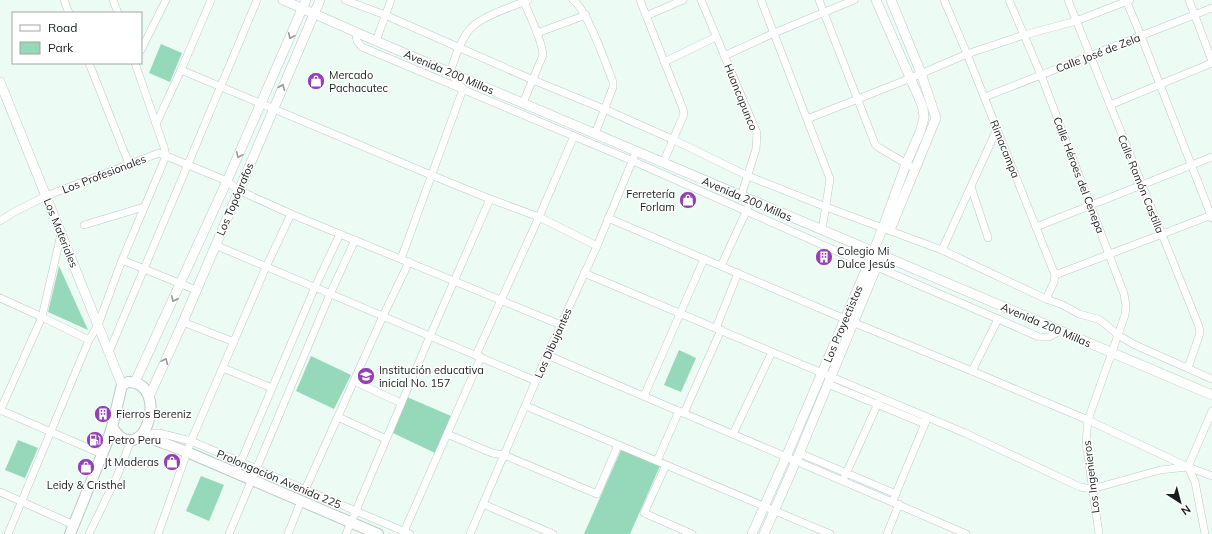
<svg xmlns="http://www.w3.org/2000/svg" width="1212" height="534" viewBox="0 0 1212 534" font-family="Mulish,sans-serif">
  <style>
    .green { fill: #96d8ba }
    .lines { fill: none; stroke-linecap: round; stroke-linejoin: round }
    .street-casing { stroke: #bccac3; stroke-width: 8 }
    .secondary-casing { stroke: #bccac3; stroke-width: 10 }
    .primary-casing { stroke: #bccac3; stroke-width: 12 }
    .street { stroke: #fff; stroke-width: 7 }
    .secondary { stroke: #fff; stroke-width: 9 }
    .primary { stroke: #fff; stroke-width: 10 }
    .oneway { stroke: #979998 }
    .labels { text-anchor: middle; stroke-width: 3; stroke-linejoin: round; paint-order: stroke }
    .street-label { font-size: 11px; fill: #181d1b; stroke: #fff }
    .poi-label { font-size: 11px; fill: #181d1b; stroke: #fff; text-anchor: start }
  </style>
  <rect width="100%" height="100%" fill="#ecfbf3"/>
  <!-- green -->
  <g class="green">
    <path d="M161 44 182 53 170 82 149 73Z"/>
    <path d="M59 266 88 330 48 312Z"/>
    <path d="M679 350 696 358 681 392 664 385Z"/>
    <path d="M311 356 351 375 334 409 296 391Z"/>
    <path d="M407 397 451 416 435 453 393 433Z"/>
    <path d="M18 440 38 448 25 478 5 470Z"/>
    <path d="M621 450 660 466 630 534H584Z"/>
    <path d="M201 476 224 485 209 521 186 511Z"/>
  </g>
  <g class="lines">
    <defs>
      <g id="street">
        <path d="M64 0 69 13"/>
        <path d="M113 0 118 13"/>
        <path d="M345 0 385 15 533 80 604 109 674 140 748 176 826 207 942 250 1046 299 1063 305 1079 314 1098 319 1104 323 1118 335 1133 344 1212 379"/>
        <path d="M573 0C587 9 606 64 613 82V87L595 134"/>
        <path d="M640 0 683 109 684 114 663 163"/>
        <path d="M701 0 757 133 756 149 741 196"/>
        <path d="M761 0 830 179 822 230"/>
        <path d="M819 0 875 144 878 147 910 166"/>
        <path d="M944 0 967 54 1055 275 1054 282 1046 299"/>
        <path d="M1009 0 1041 75 1124 294 1126 306 1125 315 1088 420 1086 442 1099 534"/>
        <path d="M1068 0 1198 324 1200 331 1199 336 1188 368"/>
        <path d="M1126 0 1141 36 1212 218"/>
        <path d="M1189 0 1212 61"/>
        <path d="M646 16 683 0"/>
        <path d="M357 32C355 39 357 42 362 47L633 161 868 265"/>
        <path d="M537 33 586 15"/>
        <path d="M376 41 391 0"/>
        <path d="M141 50 166 0"/>
        <path d="M724 56 774 33 854 0"/>
        <path d="M664 62 716 37"/>
        <path d="M89 63 129 164"/>
        <path d="M181 70 431 175 490 199 539 217 597 246"/>
        <path d="M985 97 1212 8"/>
        <path d="M523 103 543 55C542 40 530 16 524 2"/>
        <path d="M1110 105 1212 63"/>
        <path d="M807 119 911 78 967 54 1024 35 1076 21 1130 0"/>
        <path d="M156 124 181 70 211 0"/>
        <path d="M971 187 988 238"/>
        <path d="M608 218 845 319 972 371 1088 420 1188 467 1212 476"/>
        <path d="M0 221 14 212 46 196 159 153 227 181 238 190 291 214 561 325"/>
        <path d="M84 225 144 207"/>
        <path d="M1036 227 1212 157"/>
        <path d="M215 245 536 381"/>
        <path d="M942 250 997 129"/>
        <path d="M401 259 463 89 450 72C455 58 460 41 470 29 481 16 512 7 528 0"/>
        <path d="M122 260 196 290"/>
        <path d="M721 266 751 201"/>
        <path d="M877 267 998 319"/>
        <path d="M584 273 965 433 1080 487 1092 489 1160 470 1187 467"/>
        <path d="M1055 275 1212 215"/>
        <path d="M0 298 42 317 89 340"/>
        <path d="M183 322 234 342"/>
        <path d="M716 328 738 273"/>
        <path d="M109 352 257 0"/>
        <path d="M476 355 539 217 574 136"/>
        <path d="M547 355 892 502 966 534"/>
        <path d="M223 368 272 388"/>
        <path d="M972 371 998 319 1039 337H1049L1060 331"/>
        <path d="M354 381 401 403"/>
        <path d="M828 384 925 424"/>
        <path d="M644 396 704 259"/>
        <path d="M526 406 830 534"/>
        <path d="M0 410 102 454"/>
        <path d="M0 411 42 317 61 234"/>
        <path d="M684 413 721 330"/>
        <path d="M338 417 386 439"/>
        <path d="M447 434 492 453 504 455 597 494 618 445"/>
        <path d="M733 434 772 352"/>
        <path d="M148 437 153 433H159L191 441 410 534"/>
        <path d="M799 453 896 494"/>
        <path d="M657 461 679 411"/>
        <path d="M666 465 644 513 692 534"/>
        <path d="M236 473 315 287 340 234"/>
        <path d="M845 476 879 401"/>
        <path d="M305 490 383 316 409 262"/>
        <path d="M0 492 74 525"/>
        <path d="M894 498 926 421"/>
        <path d="M483 504 553 534"/>
        <path d="M8 534 89 340 98 325 122 260 166 156 164 147 135 63"/>
        <path d="M89 534 118 474 131 440"/>
        <path d="M158 534 191 441 266 267 291 214"/>
        <path d="M229 534 330 294 355 240"/>
        <path d="M288 534 301 501"/>
        <path d="M346 534 430 336 490 199"/>
        <path d="M403 534 481 357"/>
        <path d="M470 534 547 355 597 246 636 152"/>
        <path d="M887 534 899 504"/>
        <path d="M1205 534 1195 482 1188 467 1212 411"/>
      </g>
      <g id="secondary">
        <path d="M283 0 376 41 1212 395"/>
        <path d="M0 82 122 385"/>
        <path d="M890 230 936 118 921 73 891 0"/>
        <path d="M135 382 227 181 306 0"/>
        <path d="M149 397 183 322 320 0"/>
        <path d="M752 534 786 457 868 265 883 227 906 164 920 132 924 118 923 108 919 98 876 0"/>
        <path d="M764 534 796 461 881 256"/>
      </g>
      <g id="primary">
        <path d="M128 382C172 382 143 474 112 427L122 385Z"/>
        <path d="M142 435 187 452 378 534"/>
        <path d="M70 534 106 445 112 427"/>
      </g>
    </defs>
    <!-- street casing -->
    <use href="#street" class="street-casing"/>
    <!-- secondary casing -->
    <use href="#secondary" class="secondary-casing"/>
    <!-- primary casing -->
    <use href="#primary" class="primary-casing"/>
    <!-- street -->
    <use href="#street" class="street"/>
    <!-- secondary -->
    <use href="#secondary" class="secondary"/>
    <!-- primary -->
    <use href="#primary" class="primary"/>
  </g>
  <!-- one-way arrows -->
  <defs><path id="oneway-chevron" d="M-2-3.5L2.5 0L-2 3.5" fill="none" stroke-width="1.6" stroke-linecap="round" stroke-linejoin="round"/></defs>
  <g class="oneway">
    <use href="#oneway-chevron" transform="translate(291 36) rotate(114)"/>
    <use href="#oneway-chevron" transform="translate(282 87) rotate(-67)"/>
    <use href="#oneway-chevron" transform="translate(239 155) rotate(114)"/>
    <use href="#oneway-chevron" transform="translate(174 299) rotate(115)"/>
    <use href="#oneway-chevron" transform="translate(165 361) rotate(-66)"/>
  </g>
  <!-- icons -->
  <defs>
    <symbol id="shop-disc" viewBox="-11 -11 22 22"><circle r="9.5" fill="#9242b2" stroke="#fff"/><path d="M-5-2.5h2.3a2.7 3.5 0 0 1 5.4 0H5L5.5 6h-11ZM-1.5-2.5h3a1.5 2.3 0 0 0-3 0Z" fill="#fff"/></symbol>
    <symbol id="building-disc" viewBox="-11 -11 22 22"><circle r="9.5" fill="#9242b2" stroke="#fff"/><path d="M-4-6H4V6H1V3H-1V6H-4ZM-2.5-4.3h1.7v1.8h-1.7ZM.8-4.3h1.7v1.8H.8ZM-2.5-1h1.7V.8h-1.7ZM.8-1h1.7V.8H.8Z" fill="#fff"/></symbol>
    <symbol id="school-disc" viewBox="-11 -11 22 22"><circle r="9.5" fill="#9242b2" stroke="#fff"/><path d="M0-5L7-2L0 1L-7-2ZM-4 1L0 2.5L4 1V4Q0 6-4 4Z" fill="#fff"/></symbol>
    <symbol id="fuel-disc" viewBox="-11 -11 22 22"><circle r="9.5" fill="#9242b2" stroke="#fff"/><path d="M-5.5-6h7V0h2V4h1.3V-2.5L3-4.5l.8-.8L6-3V5H2.5V1h-1V6h-7ZM-4.2-4.7v3.2H.2V-4.7Z" fill="#fff"/></symbol>
  </defs>
  <g fill-rule="evenodd">
    <use href="#shop-disc" x="306" y="71" width="20" height="20"/>
    <use href="#shop-disc" x="678" y="190" width="20" height="20"/>
    <use href="#building-disc" x="814" y="247" width="20" height="20"/>
    <use href="#school-disc" x="356" y="366" width="20" height="20"/>
    <use href="#building-disc" x="93" y="404" width="20" height="20"/>
    <use href="#fuel-disc" x="85" y="430" width="20" height="20"/>
    <use href="#shop-disc" x="162" y="452" width="20" height="20"/>
    <use href="#shop-disc" x="76" y="457" width="20" height="20"/>
  </g>
  <g class="labels">
    <!-- street labels -->
    <g class="street-label">
      <text transform="translate(1098 53) rotate(-21)" y="4">Calle José de Zela</text>
      <text transform="translate(449 72) rotate(23)" y="4">Avenida 200 Millas</text>
      <text transform="translate(741 97) rotate(68)" y="4">Huancapunco</text>
      <text transform="translate(1005 149) rotate(68)" y="4">Rimacampa</text>
      <text transform="translate(104 174) rotate(-21)" y="4">Los Profesionales</text>
      <text transform="translate(1079 175) rotate(69)" y="4">Calle Héroes del Cenepa</text>
      <text transform="translate(1141 184) rotate(68)" y="4">Calle Ramón Castilla</text>
      <text transform="translate(235 199) rotate(-67)" y="4">Los Topógrafos</text>
      <text transform="translate(747 199) rotate(23)" y="4">Avenida 200 Millas</text>
      <text transform="translate(61 233) rotate(68)" y="4">Los Materiales</text>
      <text transform="translate(843 324) rotate(-67)" y="4">Los Proyectistas</text>
      <text transform="translate(1046 325) rotate(23)" y="4">Avenida 200 Millas</text>
      <text transform="translate(553 343) rotate(-66)" y="4">Los Dibujantes</text>
      <text transform="translate(1091 477) rotate(-97)" y="4">Los Ingenieros</text>
      <text transform="translate(279 479) rotate(23)" y="4">Prolongación Avenida 225</text>
    </g>
    <!-- poi labels -->
    <g class="poi-label">
      <text x="329" y="79">Mercado<tspan x="329" dy="13">Pachacutec</tspan></text>
      <text x="675" y="198" text-anchor="end">Ferretería<tspan x="675" dy="13">Forlam</tspan></text>
      <text x="837" y="255">Colegio Mi<tspan x="837" dy="13">Dulce Jesús</tspan></text>
      <text x="379" y="374">Institución educativa<tspan x="379" dy="13">inicial No. 157</tspan></text>
      <text x="116" y="418">Fierros Bereniz</text>
      <text x="108" y="444">Petro Peru</text>
      <text x="159" y="466" text-anchor="end">Jt Maderas</text>
      <text x="86" y="489" text-anchor="middle">Leidy &amp; Cristhel</text>
    </g>
  </g>
  <!-- legend -->
  <rect x="12" y="12" width="130" height="52" fill="#ffffff" stroke="#a3a5a4"/>
  <rect x="20" y="25" width="20" height="6" fill="#ffffff" stroke="#a3a5a4"/>
  <text x="48" y="32" font-size="12" fill="#181d1b">Road</text>
  <rect x="20" y="42" width="20" height="12" fill="#96d8ba" stroke="#a3a5a4"/>
  <text x="48" y="52" font-size="12" fill="#181d1b">Park</text>
  <!-- north arrow -->
  <g transform="translate(1180 502) rotate(144)" stroke="#ffffff" stroke-width="3" paint-order="stroke">
  <path d="M0-3L7 15L0 10L-7 15Z" fill="#181d1b"/>
  <text y="-6" font-size="11" font-weight="bold" text-anchor="middle" fill="#181d1b">N</text>
  </g>
</svg>
